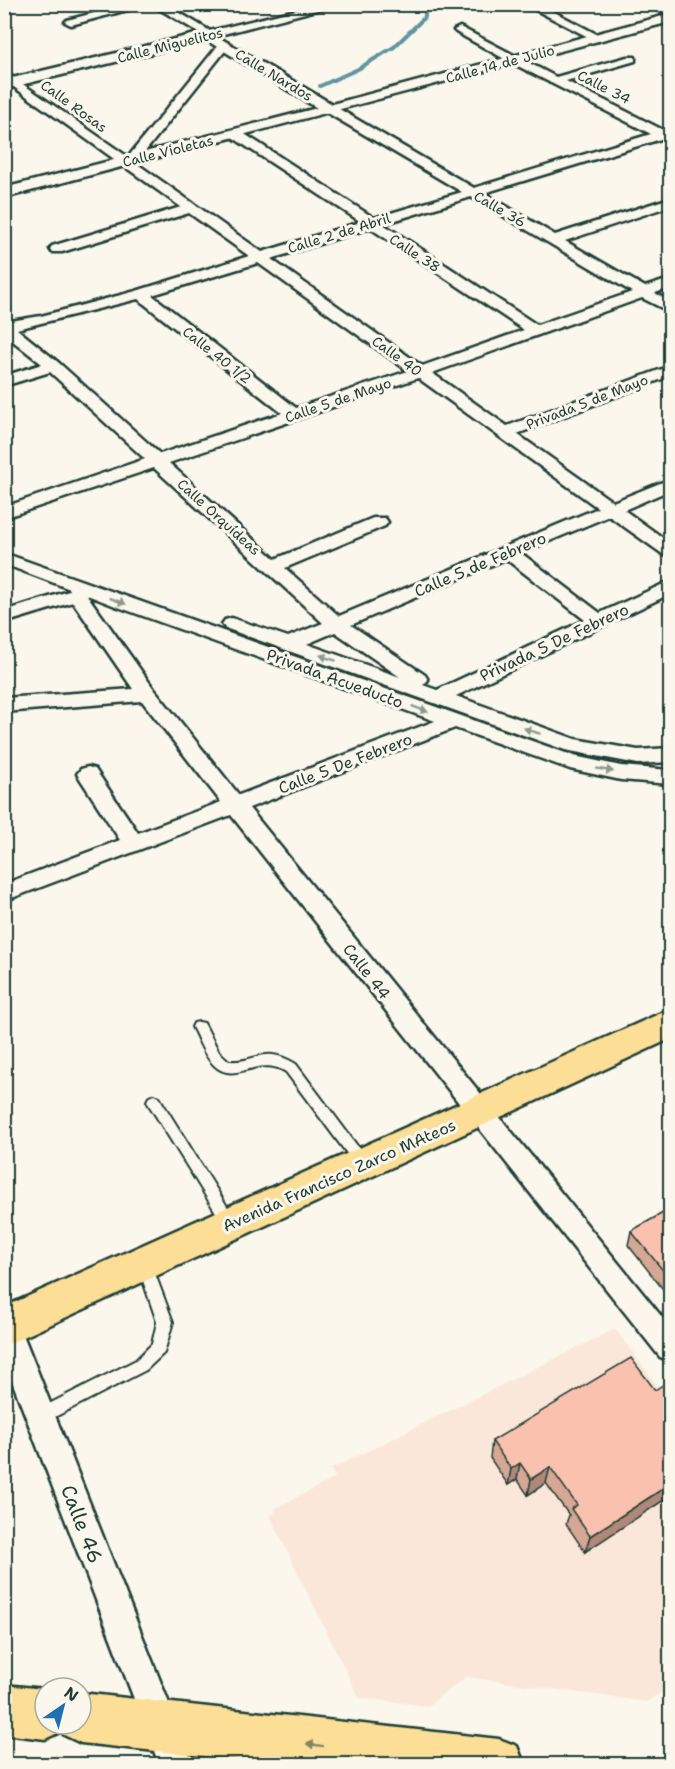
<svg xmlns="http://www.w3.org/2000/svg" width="675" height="1769" viewBox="0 0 675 1769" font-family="'Shantell Sans',sans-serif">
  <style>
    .built { fill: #fbe7d9 }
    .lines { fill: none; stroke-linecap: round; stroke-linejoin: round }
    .stream { stroke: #6094a3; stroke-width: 4 }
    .service-casing { stroke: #1f3d34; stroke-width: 4 }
    .minor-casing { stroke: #1f3d34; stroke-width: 5 }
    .tertiary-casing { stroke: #1f3d34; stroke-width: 5 }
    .primary-casing { stroke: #1f3d34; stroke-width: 5 }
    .service { fill: #fbf7ec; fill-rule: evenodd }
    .minor { fill: #fbf7ec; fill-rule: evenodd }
    .tertiary { fill: #fbf7ec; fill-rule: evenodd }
    .primary { fill: #fcde96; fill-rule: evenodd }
    .wall { fill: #d7a796; stroke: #1f3d34; stroke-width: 1.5 }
    .shaded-wall { fill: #af887a; stroke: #1f3d34; stroke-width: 1.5 }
    .building { fill: #fac2ae; stroke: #1f3d34; stroke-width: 1.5 }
    .oneway { fill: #8d9a90 }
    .oneway2 { fill: #828560 }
    .labels { text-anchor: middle; stroke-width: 6; stroke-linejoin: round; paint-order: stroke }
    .far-street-label { font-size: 14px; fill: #1f3d34; stroke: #fbf7ec }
    .street-label { font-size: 16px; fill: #1f3d34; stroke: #fbf7ec }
    .near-street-label { font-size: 20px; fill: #1f3d34; stroke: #fbf7ec }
  </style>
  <rect width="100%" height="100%" fill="#fbf7ec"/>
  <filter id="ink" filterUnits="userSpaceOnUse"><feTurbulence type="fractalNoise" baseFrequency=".0167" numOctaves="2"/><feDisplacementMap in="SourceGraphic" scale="12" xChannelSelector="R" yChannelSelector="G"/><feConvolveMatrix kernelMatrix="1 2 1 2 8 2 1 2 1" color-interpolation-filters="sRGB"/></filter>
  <g filter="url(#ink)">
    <!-- built -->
    <path class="built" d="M615 1329 670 1402V1687L646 1702 466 1677 428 1706 359 1698 270 1516 275 1513 274 1509 335 1478 331 1469Z"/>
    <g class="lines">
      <!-- stream -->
      <path class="stream" d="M320 86 358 69 394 47 425 17V4"/>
      <defs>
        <g id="service">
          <path d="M199 1022 204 1023 219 1052 229 1061C258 1063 262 1044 296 1064L367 1159 369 1163 367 1167 362 1169 357 1167 286 1072C257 1054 235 1086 214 1065 203 1055 199 1039 192 1027L194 1023Z"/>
          <path d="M154 1095 159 1097 235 1219 237 1223 235 1227 230 1229 225 1227 149 1105 147 1101 149 1097Z"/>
          <path d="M144 1256 149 1258 151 1263 173 1322 164 1353 146 1370 47 1421 41 1424 35 1421 33 1416 35 1411 136 1360 152 1344 157 1322 137 1263 139 1258Z"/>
        </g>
        <g id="minor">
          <path d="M129 4H150L71 25 65 22 67 20Z"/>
          <path d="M151 4H165L210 31 320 4H340L208 38Z"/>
          <path d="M524 4H539L604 38 598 41 594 40Z"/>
          <path d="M646 4H661L670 9V16Z"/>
          <path d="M460 27 556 77 627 57H635V61L566 81 663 130 670 128V141L661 139 484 193 555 235 670 198V206L565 241 645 287 670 279V288L655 293 670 302V312L642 298 432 373 507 426 670 366V376L517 434 613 502 670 479V490L624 510 670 543V556L664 555 609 516 521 553 600 613 670 581V594L456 696 575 739 638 750 670 748V762L638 764 565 750 225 628 222 624 225 620 232 618 288 637 323 623 154 468 4 518V507L145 459 50 372 4 386V376L42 364 4 334V322L41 316 136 291 249 256 189 213 62 252H52L50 249 52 246 181 207 4 80V71L128 157 220 43H228V47L136 163 262 252 361 222 232 137 230 134 232 131H240L374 218 462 192 326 112V106H334L474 188 651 134 510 62 456 32 454 30ZM471 197 632 292 537 325 383 224ZM370 228 524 330 422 366 271 259ZM258 263 408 371 296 408 152 295ZM138 299 282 413 160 454 59 363 17 329ZM418 378 598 508 339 616 285 568 385 526 388 522 385 518H373L275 559 169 463ZM506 559 585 620 437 690 423 685 428 680 425 675 351 625ZM335 632 400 677 307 644Z"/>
          <path d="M4 553 574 756 621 766 670 770V784L621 780 570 769 455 728 249 808 670 1327V1361L660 1357 231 815 4 901V884L120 840 77 774 81 769 88 767 95 769 138 833 221 802 142 701 4 712V698L133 689 73 602 4 623V611L69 591 70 589 4 564ZM87 595 118 607 435 721 239 795 154 689Z"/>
          <path d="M4 1309 14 1313 18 1322 193 1764H159L4 1360Z"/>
        </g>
        <path id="tertiary" d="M670 14V22L4 198V188L317 108 206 40 4 89V80L208 31 332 104Z"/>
        <g id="primary">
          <path d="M670 1009V1039L4 1346V1307Z"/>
          <path d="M4 1685 45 1689V1724H81V1693L499 1739 517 1746 524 1764H278L81 1743 64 1735 62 1731 45 1739 4 1734Z"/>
        </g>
      </defs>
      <!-- service casing -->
      <use href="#service" class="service-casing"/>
      <!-- minor casing -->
      <use href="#minor" class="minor-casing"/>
      <!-- tertiary casing -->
      <use href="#tertiary" class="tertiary-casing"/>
      <!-- primary casing -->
      <use href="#primary" class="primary-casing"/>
      <!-- service -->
      <use href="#service" class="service"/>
      <!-- minor -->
      <use href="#minor" class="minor"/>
      <!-- tertiary -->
      <use href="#tertiary" class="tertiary"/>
      <!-- primary -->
      <use href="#primary" class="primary"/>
    </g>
    <!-- wall -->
    <g class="wall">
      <path d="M670 1209V1298L628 1245 631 1231Z"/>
      <path d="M655 1390 585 1552 566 1524 569 1515 546 1483 528 1495 517 1479 508 1485 490 1458 492 1441Z"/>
    </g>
    <!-- shaded-wall -->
    <g class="shaded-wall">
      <path d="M520 1463 517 1479 508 1485 511 1469Z"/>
      <path d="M550 1467 546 1483 528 1495 531 1479Z"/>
      <path d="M670 1484V1496L585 1552 590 1536Z"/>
    </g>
    <!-- building -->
    <g class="building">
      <path d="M670 1209V1279L631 1231Z"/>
      <path d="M631 1358 655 1390 670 1380V1484L590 1536 571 1509 577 1505 550 1467 531 1479 520 1463 511 1469 492 1441Z"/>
    </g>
    <!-- one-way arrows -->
    <defs><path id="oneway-solid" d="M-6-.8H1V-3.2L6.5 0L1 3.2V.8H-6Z" transform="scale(1.5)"/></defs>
    <g class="oneway">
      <use href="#oneway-solid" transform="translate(118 601) rotate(21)"/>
      <use href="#oneway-solid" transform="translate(328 658) rotate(-161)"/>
      <use href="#oneway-solid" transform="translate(420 709) rotate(21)"/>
      <use href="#oneway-solid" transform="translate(532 731) rotate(-161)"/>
      <use href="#oneway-solid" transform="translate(605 770) rotate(10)"/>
    </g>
    <use class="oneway2" href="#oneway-solid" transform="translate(315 1745) rotate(-173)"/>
  </g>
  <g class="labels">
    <!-- far-street labels -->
    <g class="far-street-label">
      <text transform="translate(170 45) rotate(-14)" y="5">Calle Miguelitos</text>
      <text transform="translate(500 64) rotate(-15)" y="5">Calle 14 de Julio</text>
      <text transform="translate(274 75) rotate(31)" y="5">Calle Nardos</text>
      <text transform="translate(604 87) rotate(27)" y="5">Calle 34</text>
      <text transform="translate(74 106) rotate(36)" y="5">Calle Rosas</text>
      <text transform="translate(168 151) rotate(-14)" y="5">Calle Violetas</text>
      <text transform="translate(500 209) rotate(30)" y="5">Calle 36</text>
      <text transform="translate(339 233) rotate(-17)" y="5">Calle 2 de Abril</text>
      <text transform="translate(415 253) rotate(33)" y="5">Calle 38</text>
      <text transform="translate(217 355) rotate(38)" y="5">Calle 40 1/2</text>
      <text transform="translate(397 356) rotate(36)" y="5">Calle 40</text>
      <text transform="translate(338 400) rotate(-19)" y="5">Calle 5 de Mayo</text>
      <text transform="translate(587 402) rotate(-21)" y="5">Privada 5 de Mayo</text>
      <text transform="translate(219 517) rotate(42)" y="5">Calle Orquídeas</text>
    </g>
    <!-- street labels -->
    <g class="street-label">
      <text transform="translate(480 564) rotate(-23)" y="6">Calle 5 de Febrero</text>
      <text transform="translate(554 642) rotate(-25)" y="6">Privada 5 De Febrero</text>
      <text transform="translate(335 678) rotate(20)" y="6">Privada Acueducto</text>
      <text transform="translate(345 763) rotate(-21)" y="6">Calle 5 De Febrero</text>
      <text transform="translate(367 971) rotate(52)" y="6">Calle 44</text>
      <text transform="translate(339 1175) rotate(-24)" y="6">Avenida Francisco Zarco MAteos</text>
    </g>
    <!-- near-street labels -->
    <g class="near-street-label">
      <text transform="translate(82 1524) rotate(69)" y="7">Calle 46</text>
    </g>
  </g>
  <!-- margin -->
  <rect width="675" height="1769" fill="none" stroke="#fbf7ec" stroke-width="24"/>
  <rect x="12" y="12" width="651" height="1745" fill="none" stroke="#1f3d34" stroke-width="2" filter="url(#ink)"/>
  <!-- north arrow -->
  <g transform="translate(63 1706) rotate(35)"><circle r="28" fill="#fbf7ec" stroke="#a3ada2" stroke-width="1.5"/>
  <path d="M0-4.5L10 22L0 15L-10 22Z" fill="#1f6fb2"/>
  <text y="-9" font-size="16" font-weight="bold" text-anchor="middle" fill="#1f3d34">N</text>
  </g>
</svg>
